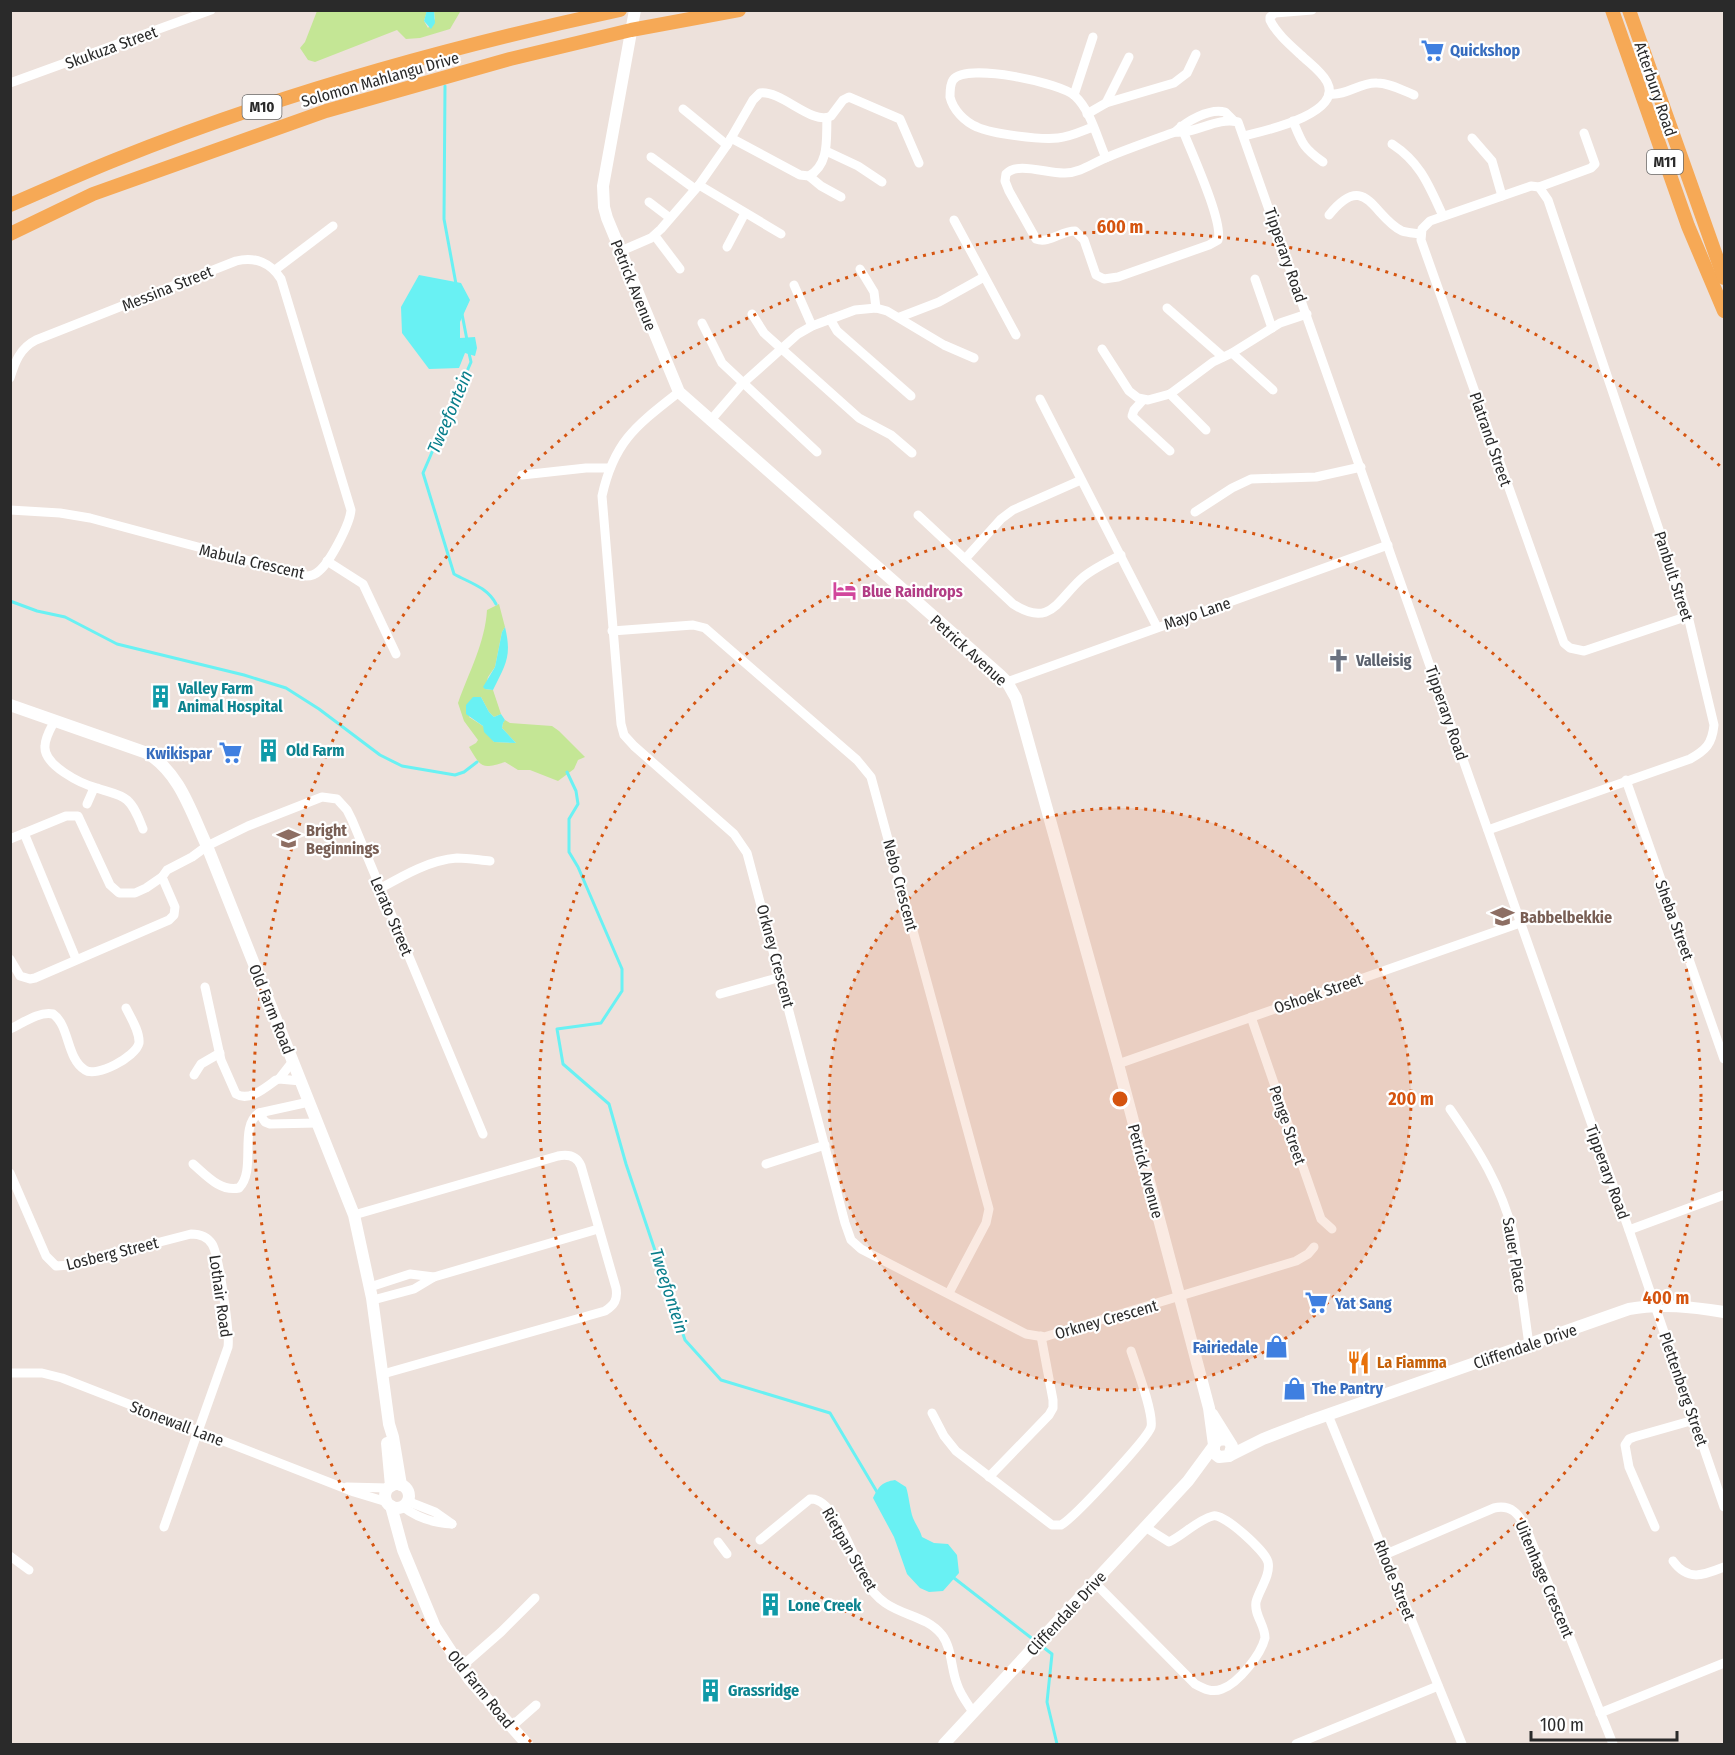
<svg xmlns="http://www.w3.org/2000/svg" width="1735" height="1755" viewBox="0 0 1735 1755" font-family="'Fira Sans Condensed',sans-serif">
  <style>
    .green { fill: #c4e695 }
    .water { fill: #69f1f3 }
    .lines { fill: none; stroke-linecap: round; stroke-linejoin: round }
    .stream { stroke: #69f1f3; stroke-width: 3 }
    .street { stroke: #fff; stroke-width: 9 }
    .secondary { stroke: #fff; stroke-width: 12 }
    .primary { stroke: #f6a956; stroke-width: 14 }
    .ring { fill: none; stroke: #d5540f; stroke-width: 3; stroke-dasharray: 3 6 }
    .labels { text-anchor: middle; stroke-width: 4.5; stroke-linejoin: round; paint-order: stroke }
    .shield { fill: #fff; stroke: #6a6a6a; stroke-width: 1.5 }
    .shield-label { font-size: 15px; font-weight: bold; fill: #2a2a2a }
    .street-label { font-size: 16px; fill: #2a2a2a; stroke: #fff }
    .shop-label { font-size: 16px; font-weight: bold; fill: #366cbe; stroke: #fff; text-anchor: start }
    .hotel-label { font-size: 16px; font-weight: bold; fill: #b23c85; stroke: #fff; text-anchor: start }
    .worship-label { font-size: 16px; font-weight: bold; fill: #5b616d; stroke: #fff; text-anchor: start }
    .culture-label { font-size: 16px; font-weight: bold; fill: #0d838f; stroke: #fff; text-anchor: start }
    .education-label { font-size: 16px; font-weight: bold; fill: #785e54; stroke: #fff; text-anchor: start }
    .food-label { font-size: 16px; font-weight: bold; fill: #c56008; stroke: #fff; text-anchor: start }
    .water-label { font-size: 18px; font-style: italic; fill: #097e8b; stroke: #fff }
    .centre { fill: #d5540f; stroke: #fff; stroke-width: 3 }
    .ring-label { font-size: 18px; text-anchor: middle; font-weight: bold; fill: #d5540f; stroke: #fff; stroke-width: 4.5; stroke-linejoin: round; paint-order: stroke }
  </style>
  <rect width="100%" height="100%" fill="#ede1db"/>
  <!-- green -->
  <g class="green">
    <path d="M317 11H427L424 21 428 28 435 19 434 11H465L460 12 450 29 420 38 406 39 397 30 315 62 308 60 300 48 305 42Z"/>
    <path d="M499 604 505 627 502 632 495 667 488 677 485 689 493 690 501 714 494 717 489 712 481 697 469 717 483 726 494 742 516 743 502 728 503 723 505 720 510 723 552 726 559 731 585 757 578 760 574 769 558 781 530 770H518L505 762C481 770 481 767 469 747L476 743 478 740 464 721 458 703C469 672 485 643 487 610Z"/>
  </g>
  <!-- water -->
  <g class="water">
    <path d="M427 10 434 11 435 23 431 29 424 21Z"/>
    <path d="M419 275 461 283 470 300 460 322V338L475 337 477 348 475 356 465 353 459 368 429 369 402 333 401 307Z"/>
    <path d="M505 627C512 656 506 664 493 690L485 689 483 687 495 667 502 632Z"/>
    <path d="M473 697H481L489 712 494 717 501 714 505 720 503 723 502 728 516 743 494 742 484 732 483 726 466 714V705Z"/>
    <path d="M895 1480 906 1487C909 1496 910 1510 913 1518 916 1525 920 1530 922 1537L934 1543 948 1544 957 1555 959 1573 943 1591 929 1592 920 1588 907 1574 894 1537 873 1498C879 1486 882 1482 895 1480Z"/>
  </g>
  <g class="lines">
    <!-- stream -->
    <g class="stream">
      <path d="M445 86 444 219 456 284"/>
      <path d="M462 314 467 340"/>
      <path d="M469 353 471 362 423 473 454 574C470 583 487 587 496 604"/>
      <path d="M10 601 37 611 65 617 117 644 244 675 286 688 319 709 380 755 402 766 455 775 464 772 477 762"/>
      <path d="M567 772 576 791 578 804 569 819V852L578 867 622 969V991L601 1023 557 1029 563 1064 609 1104 626 1164 685 1340 721 1380 830 1413 877 1492"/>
      <path d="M954 1578 1034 1640"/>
      <path d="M1039 1644 1052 1654 1047 1702 1057 1744"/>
    </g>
    <!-- street -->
    <g class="street">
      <path d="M10 83 211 10"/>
      <path d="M1329 94C1347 96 1360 82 1377 83 1389 83 1402 90 1414 95"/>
      <path d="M1074 95 1093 37"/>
      <path d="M1106 103 1129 57"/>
      <path d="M683 109 727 145"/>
      <path d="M1087 114 1106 103 1174 83 1187 73 1196 54"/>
      <path d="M1293 121C1302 143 1303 148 1323 162"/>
      <path d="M1181 126C1189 147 1224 222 1218 240L1209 245 1118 277 1104 279 1096 275 1084 240 1075 231C1061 231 1049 244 1036 239L1009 191 1005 181 1006 174C1017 161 1048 174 1065 173 1081 173 1094 162 1108 157 1130 148 1153 140 1175 132 1187 121 1209 108 1225 112L1234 121"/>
      <path d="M1093 127C1082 131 1070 137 1058 138 1041 140 992 134 977 127 965 122 953 110 950 97 950 92 950 84 953 80 966 62 1062 83 1075 96 1091 111 1097 138 1106 158"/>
      <path d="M1175 132C1197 134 1216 117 1238 122L1629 1230 1724 1507"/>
      <path d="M1584 133 1595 164 1591 168 1539 187 1531 186 1430 221 1422 229 1421 240 1564 643 1570 648 1584 651 1688 616"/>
      <path d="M1244 136C1264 131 1344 114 1327 82 1321 71 1309 63 1301 55 1290 45 1276 33 1270 20V17L1275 13 1312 10"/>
      <path d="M731 138 800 175 809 176C830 164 826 138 827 118"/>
      <path d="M1472 138 1492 161 1502 196"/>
      <path d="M1392 144C1421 163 1429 186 1443 216"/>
      <path d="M826 151 858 166 882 182"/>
      <path d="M651 157 695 189"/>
      <path d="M809 176 821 186 841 197"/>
      <path d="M699 185 781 234"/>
      <path d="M649 202 670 218"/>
      <path d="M1329 215C1366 169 1373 217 1402 231 1408 233 1415 233 1421 234"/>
      <path d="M954 220 1016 335"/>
      <path d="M655 236 680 269"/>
      <path d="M727 247 745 213"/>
      <path d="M621 251 651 238 661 229 699 185 727 145 753 100 760 93C782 90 812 126 831 116L843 100 849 97 900 119 919 163"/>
      <path d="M860 269 874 292 876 308"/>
      <path d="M275 270 333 226"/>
      <path d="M1255 279 1272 328"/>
      <path d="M794 285 812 326"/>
      <path d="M1167 308 1223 357"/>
      <path d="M752 314 764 333 859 418 891 435 912 453"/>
      <path d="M900 317 939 302 984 277"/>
      <path d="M830 319 837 331 911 396"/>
      <path d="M702 323 722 363 817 452"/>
      <path d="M1102 349 1129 391 1138 398 1148 400 1170 394 1213 362 1232 353 1280 323 1307 314"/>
      <path d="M1232 353 1273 390"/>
      <path d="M10 378C15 362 20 348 36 340L236 261C255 256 271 263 281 279L351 510C350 524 330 562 319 571 315 575 311 576 306 576L90 518 60 513 10 510"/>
      <path d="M679 392C637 425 614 441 602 496L621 724 624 735 634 746 734 834 747 853 845 1223 851 1240 861 1249 1026 1334 1044 1337 1296 1261 1308 1254 1314 1247"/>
      <path d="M1170 394 1206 430"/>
      <path d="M1040 399 1157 627"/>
      <path d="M1143 400 1134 410 1132 416 1170 451"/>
      <path d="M710 421 742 384 798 334 812 326 855 310 876 308 887 311 944 345 974 358"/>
      <path d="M522 475 586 468H610"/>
      <path d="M1195 512 1232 488 1251 479 1316 477 1361 467"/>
      <path d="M918 515 1013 604C1050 628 1057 601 1081 579 1092 569 1108 562 1121 555"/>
      <path d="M965 559 1001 519 1013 510 1081 480"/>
      <path d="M327 561 363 584 396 654"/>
      <path d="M612 631 693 625 705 628 857 760 871 777 989 1209 986 1223 949 1293"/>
      <path d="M1007 682 1388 545"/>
      <path d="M55 720C51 728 45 737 45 746 43 765 81 784 97 788 107 792 119 793 127 800 135 807 139 819 143 829"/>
      <path d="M1626 780 1724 1059"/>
      <path d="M87 804 94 788"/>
      <path d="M1488 830 1690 759C1706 750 1712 744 1714 725L1688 616 1548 200 1539 187"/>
      <path d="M24 833 76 959"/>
      <path d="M10 839 66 816H78L110 885 119 893H135L146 888 162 877 167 870 192 857 207 846 248 826 322 797 337 799 347 810 352 820 483 1134"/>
      <path d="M381 888C404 875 430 860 457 858 468 858 479 860 490 861"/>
      <path d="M10 959 20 976 30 979 35 978 169 920 174 915 175 907 162 877"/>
      <path d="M205 987 221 1060 236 1094C249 1102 265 1088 276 1080"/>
      <path d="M720 994 781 977"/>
      <path d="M1251 1017 1321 1219 1332 1229"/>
      <path d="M10 1029C23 1023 39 1011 53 1014 70 1026 66 1058 85 1070 96 1078 136 1057 139 1043 140 1032 131 1018 126 1008"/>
      <path d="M1118 1064 1520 923"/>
      <path d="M194 1075 201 1064 220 1053"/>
      <path d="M279 1079 293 1061"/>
      <path d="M279 1079 301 1081"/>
      <path d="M1450 1109C1480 1152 1500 1184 1514 1235L1529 1345"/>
      <path d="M259 1113 265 1122 270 1124 317 1123"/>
      <path d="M193 1164C206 1175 220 1192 239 1188 257 1170 238 1127 259 1113L309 1102"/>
      <path d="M766 1164 825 1145"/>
      <path d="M10 1173 46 1256 56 1266 71 1265 191 1234C200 1234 207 1236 212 1244 219 1255 230 1333 228 1347L164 1527"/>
      <path d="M354 1215 558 1156C568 1154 577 1156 581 1166L616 1288C618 1300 614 1305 605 1311L383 1374"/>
      <path d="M1629 1230 1724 1195"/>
      <path d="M370 1287 410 1274 434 1277"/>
      <path d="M373 1300 414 1289 434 1277 598 1229"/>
      <path d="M10 1373H42L62 1378 354 1492 387 1502"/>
      <path d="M932 1413 944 1436 956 1451 1052 1525H1061C1074 1518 1148 1438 1151 1427 1154 1413 1136 1366 1131 1351"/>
      <path d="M1328 1415 1462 1744"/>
      <path d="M989 1477 1049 1415 1053 1408V1400L1041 1336"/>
      <path d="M347 1487 388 1488"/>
      <path d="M407 1501 435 1512 452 1524"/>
      <path d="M402 1506C417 1518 433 1523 452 1524"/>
      <path d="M1655 1527 1629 1467 1625 1445 1629 1439 1634 1437 1694 1420"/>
      <path d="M760 1540 810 1499C834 1496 855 1561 865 1579 885 1619 921 1609 942 1635 952 1648 951 1669 957 1684 960 1694 967 1703 973 1712"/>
      <path d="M718 1542 727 1554"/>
      <path d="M1384 1555 1494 1508C1511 1504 1519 1514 1526 1528L1613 1744"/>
      <path d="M10 1556 29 1570"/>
      <path d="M1673 1561C1688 1582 1704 1575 1724 1567"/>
      <path d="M1094 1582 1195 1684C1204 1689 1212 1693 1222 1689 1239 1683 1261 1654 1265 1638 1265 1625 1254 1615 1256 1602 1259 1590 1271 1575 1268 1562 1265 1551 1224 1513 1213 1516 1197 1520 1184 1535 1169 1542L1145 1527"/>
      <path d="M461 1667 501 1632 535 1598"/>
      <path d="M1600 1713 1724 1663"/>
      <path d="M511 1727 536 1705"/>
      <path d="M1296 1744 1438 1686"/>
    </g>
    <!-- secondary -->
    <g class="secondary">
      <path d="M635 10 603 186 604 207 607 218 679 392 1000 675 1007 682 1016 698 1118 1064 1209 1408 1214 1445"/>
      <path d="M10 705 147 753C180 773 191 812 207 846L354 1215 372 1298 389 1424 393 1437 401 1485"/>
      <path d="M1212 1414 1232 1446 1229 1456 1219 1457 1214 1453V1445L1218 1440 1226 1439"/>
      <path d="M387 1443 391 1486"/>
      <path d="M1229 1456 1263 1439 1307 1422 1629 1309C1662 1303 1692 1307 1724 1312"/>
      <circle cx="397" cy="1496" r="12"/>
      <path d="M391 1506 403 1550 435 1627 469 1679 527 1744"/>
      <path d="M944 1744 1188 1481 1213 1447"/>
    </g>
    <!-- primary -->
    <g class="primary">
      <path d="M1612 10 1688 226 1724 311"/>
      <path d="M1629 10 1724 278"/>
      <path d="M10 205C45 190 80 174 115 160 278 94 448 47 620 10"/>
      <path d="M10 234 93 194 326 111 510 59 631 30 739 10"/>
    </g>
  </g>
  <!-- distance rings -->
  <circle cx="1120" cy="1099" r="291" fill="#d5540f" fill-opacity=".12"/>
  <g class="ring">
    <circle cx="1120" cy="1099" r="291"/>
    <circle cx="1120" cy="1099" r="581"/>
    <path d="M531 1742A872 872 0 1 1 1720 466"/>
  </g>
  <!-- icons -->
  <defs>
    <symbol id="supermarket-bare" viewBox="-9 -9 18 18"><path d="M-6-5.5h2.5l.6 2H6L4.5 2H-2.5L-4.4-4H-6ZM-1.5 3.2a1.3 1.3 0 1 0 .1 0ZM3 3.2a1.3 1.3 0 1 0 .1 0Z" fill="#3f7fe0" stroke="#fff" stroke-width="2.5" paint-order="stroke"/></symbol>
    <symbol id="hotel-bare" viewBox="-9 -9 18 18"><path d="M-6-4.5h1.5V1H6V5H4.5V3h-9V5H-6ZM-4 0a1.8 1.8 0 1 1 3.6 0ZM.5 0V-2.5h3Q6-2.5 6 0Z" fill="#d1479c" stroke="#fff" stroke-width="2.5" paint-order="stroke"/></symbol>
    <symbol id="church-bare" viewBox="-9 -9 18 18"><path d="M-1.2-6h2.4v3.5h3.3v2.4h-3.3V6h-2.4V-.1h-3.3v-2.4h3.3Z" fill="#6b7280" stroke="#fff" stroke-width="2.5" paint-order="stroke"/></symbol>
    <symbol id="building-bare" viewBox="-9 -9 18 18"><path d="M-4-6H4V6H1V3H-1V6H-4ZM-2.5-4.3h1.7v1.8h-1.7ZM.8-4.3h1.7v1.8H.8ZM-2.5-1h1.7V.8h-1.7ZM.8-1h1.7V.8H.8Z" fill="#0f9aa8" stroke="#fff" stroke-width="2.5" paint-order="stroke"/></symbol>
    <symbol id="school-bare" viewBox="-9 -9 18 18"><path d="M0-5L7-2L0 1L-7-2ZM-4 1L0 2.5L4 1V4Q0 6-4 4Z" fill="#8d6e63" stroke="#fff" stroke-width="2.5" paint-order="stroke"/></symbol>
    <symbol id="shop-bare" viewBox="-9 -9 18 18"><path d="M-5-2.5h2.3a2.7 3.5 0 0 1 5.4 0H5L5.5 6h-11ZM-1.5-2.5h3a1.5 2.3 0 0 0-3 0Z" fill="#3f7fe0" stroke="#fff" stroke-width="2.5" paint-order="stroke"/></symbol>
    <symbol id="restaurant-bare" viewBox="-9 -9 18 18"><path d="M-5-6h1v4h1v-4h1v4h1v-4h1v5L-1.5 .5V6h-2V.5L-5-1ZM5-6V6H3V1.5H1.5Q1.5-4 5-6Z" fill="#e8710a" stroke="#fff" stroke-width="2.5" paint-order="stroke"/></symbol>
  </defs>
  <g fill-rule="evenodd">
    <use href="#supermarket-bare" x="1416" y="34" width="33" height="33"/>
    <use href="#hotel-bare" x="828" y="574" width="33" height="33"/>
    <use href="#church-bare" x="1322" y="644" width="33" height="33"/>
    <use href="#building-bare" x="144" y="680" width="33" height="33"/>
    <use href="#building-bare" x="252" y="734" width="33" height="33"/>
    <use href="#supermarket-bare" x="214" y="736" width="33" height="33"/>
    <use href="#school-bare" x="272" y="822" width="33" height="33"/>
    <use href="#school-bare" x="1486" y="900" width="33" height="33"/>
    <use href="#supermarket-bare" x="1300" y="1286" width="33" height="33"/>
    <use href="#shop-bare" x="1260" y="1330" width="33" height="33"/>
    <use href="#restaurant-bare" x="1342" y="1346" width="33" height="33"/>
    <use href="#shop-bare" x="1278" y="1372" width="33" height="33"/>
    <use href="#building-bare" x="754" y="1588" width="33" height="33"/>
    <use href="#building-bare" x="694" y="1674" width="33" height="33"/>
  </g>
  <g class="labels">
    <!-- shield labels -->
    <g class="shield">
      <rect x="242.5" y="95" width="39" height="24" rx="4.5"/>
      <rect x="1647" y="150" width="36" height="24" rx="4.5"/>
    </g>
    <g class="shield-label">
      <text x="262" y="112">M10</text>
      <text x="1665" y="167">M11</text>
    </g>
    <!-- street labels -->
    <g class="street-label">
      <text transform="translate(111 47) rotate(-20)" y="6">Skukuza Street</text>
      <text transform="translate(380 79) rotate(-16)" y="6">Solomon Mahlangu Drive</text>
      <text transform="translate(1656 89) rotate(71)" y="6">Atterbury Road</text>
      <text transform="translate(1286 255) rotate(71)" y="6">Tipperary Road</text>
      <text transform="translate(634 285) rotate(68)" y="6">Petrick Avenue</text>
      <text transform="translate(167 288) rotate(-22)" y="6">Messina Street</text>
      <text transform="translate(1491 439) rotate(71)" y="6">Platrand Street</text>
      <text transform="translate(252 561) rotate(13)" y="6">Mabula Crescent</text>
      <text transform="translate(1674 576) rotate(72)" y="6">Panbult Street</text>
      <text transform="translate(1197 613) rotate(-19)" y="6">Mayo Lane</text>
      <text transform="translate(969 650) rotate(42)" y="6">Petrick Avenue</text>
      <text transform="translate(1447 713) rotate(71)" y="6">Tipperary Road</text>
      <text transform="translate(901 885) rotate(75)" y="6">Nebo Crescent</text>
      <text transform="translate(392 916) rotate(67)" y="6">Lerato Street</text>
      <text transform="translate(1675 920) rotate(70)" y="6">Sheba Street</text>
      <text transform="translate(776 956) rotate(75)" y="6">Orkney Crescent</text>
      <text transform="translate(1318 993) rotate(-19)" y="6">Oshoek Street</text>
      <text transform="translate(272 1009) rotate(68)" y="6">Old Farm Road</text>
      <text transform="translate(1288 1125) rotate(71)" y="6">Penge Street</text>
      <text transform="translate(1146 1171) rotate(75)" y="6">Petrick Avenue</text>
      <text transform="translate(1608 1172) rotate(70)" y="6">Tipperary Road</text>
      <text transform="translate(112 1253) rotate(-14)" y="6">Losberg Street</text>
      <text transform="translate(1515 1255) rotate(80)" y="6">Sauer Place</text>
      <text transform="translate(221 1296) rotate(82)" y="6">Lothair Road</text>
      <text transform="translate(1106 1319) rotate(-16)" y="6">Orkney Crescent</text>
      <text transform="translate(1525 1346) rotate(-19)" y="6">Cliffendale Drive</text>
      <text transform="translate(1684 1389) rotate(71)" y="6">Plettenberg Street</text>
      <text transform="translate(177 1423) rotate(21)" y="6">Stonewall Lane</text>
      <text transform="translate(850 1549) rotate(60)" y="6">Rietpan Street</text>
      <text transform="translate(1545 1579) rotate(67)" y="6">Uitenhage Crescent</text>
      <text transform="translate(1395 1580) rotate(68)" y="6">Rhode Street</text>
      <text transform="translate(1066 1613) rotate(-47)" y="6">Cliffendale Drive</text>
      <text transform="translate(481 1689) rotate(51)" y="6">Old Farm Road</text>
    </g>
    <!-- shop labels -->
    <g class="shop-label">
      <text x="1450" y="56">Quickshop</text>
      <text x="212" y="759" text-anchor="end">Kwikispar</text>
      <text x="1335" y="1309">Yat Sang</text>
      <text x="1258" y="1353" text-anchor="end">Fairiedale</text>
      <text x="1312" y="1394">The Pantry</text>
    </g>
    <!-- hotel labels -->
    <g class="hotel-label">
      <text x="862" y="597">Blue Raindrops</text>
    </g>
    <!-- worship labels -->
    <g class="worship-label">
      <text x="1356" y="666">Valleisig</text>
    </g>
    <!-- culture labels -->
    <g class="culture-label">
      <text x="178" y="694">Valley Farm<tspan x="178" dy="18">Animal Hospital</tspan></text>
      <text x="286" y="756">Old Farm</text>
      <text x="788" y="1611">Lone Creek</text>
      <text x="728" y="1696">Grassridge</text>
    </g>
    <!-- education labels -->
    <g class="education-label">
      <text x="306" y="836">Bright<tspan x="306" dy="18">Beginnings</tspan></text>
      <text x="1520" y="923">Babbelbekkie</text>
    </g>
    <!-- food labels -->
    <g class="food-label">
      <text x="1377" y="1368">La Fiamma</text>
    </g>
    <!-- water labels -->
    <g class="water-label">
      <text transform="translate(450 412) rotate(-67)" y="6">Tweefontein</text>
      <text transform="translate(669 1291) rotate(72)" y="6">Tweefontein</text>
    </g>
  </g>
  <circle cx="1120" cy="1099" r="9" class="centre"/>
  <g class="ring-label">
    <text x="1120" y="233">600 m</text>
    <text x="1411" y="1105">200 m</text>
    <text x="1666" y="1304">400 m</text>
  </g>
  <!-- border -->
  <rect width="1735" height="1755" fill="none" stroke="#2a2a2a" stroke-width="24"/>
  <!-- scale -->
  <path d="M1531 1731v9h146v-9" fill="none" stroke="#2a2a2a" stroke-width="3"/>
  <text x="1540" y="1731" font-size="18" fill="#2a2a2a" stroke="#ffffff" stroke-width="4.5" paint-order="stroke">100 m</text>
</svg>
